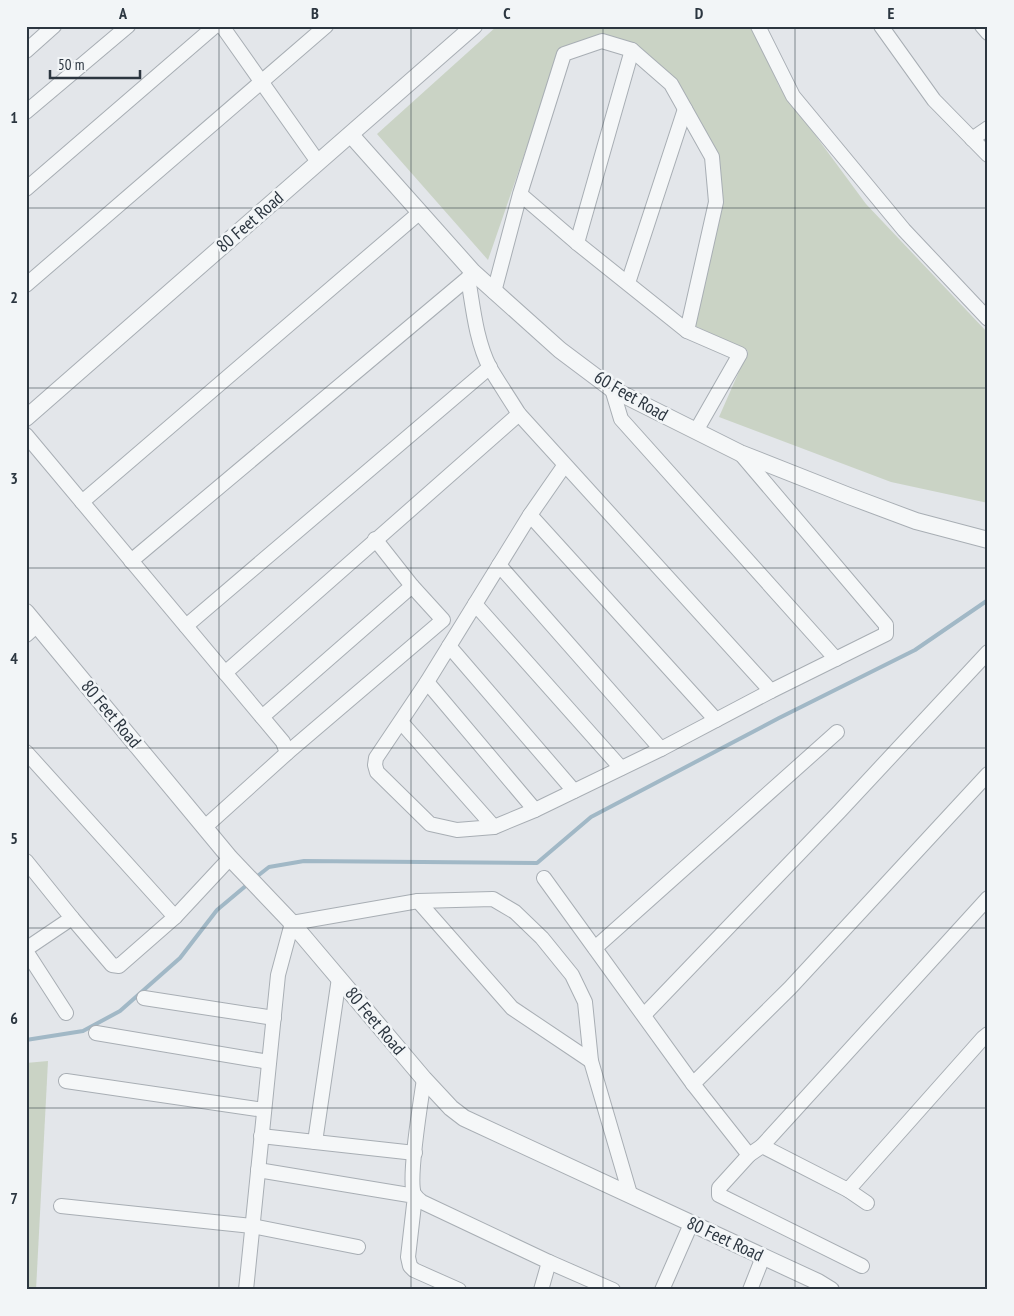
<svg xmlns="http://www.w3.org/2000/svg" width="1014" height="1316" viewBox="0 0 1014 1316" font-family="'PT Sans Narrow',sans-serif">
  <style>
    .green { fill: #cad3c5 }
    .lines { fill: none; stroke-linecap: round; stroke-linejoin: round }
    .stream { stroke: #a1b8c6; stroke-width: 4 }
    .minor-casing { stroke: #a8aeb4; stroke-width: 16 }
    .tertiary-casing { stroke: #a8aeb4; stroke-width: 18 }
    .minor { stroke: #f5f7f8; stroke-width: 14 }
    .tertiary { stroke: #f5f7f8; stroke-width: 16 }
    .grid { fill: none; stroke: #2c3640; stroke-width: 1; stroke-opacity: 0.55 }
    .labels { text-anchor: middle; stroke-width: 5; stroke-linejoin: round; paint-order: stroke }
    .street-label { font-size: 18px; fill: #2c3640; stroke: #f2f5f7 }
    .neatline { fill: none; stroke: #2c3640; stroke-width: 2 }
    .grid-label { font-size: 16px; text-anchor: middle; font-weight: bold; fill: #2c3640 }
  </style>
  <rect width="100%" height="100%" fill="#e3e6ea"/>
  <!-- green -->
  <g class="green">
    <path d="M497 26H752L779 86 866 204 988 333V503L891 482 719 417 748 351 693 325 719 199 715 154 681 94 621 41 591 37 560 51 488 260 377 134Z"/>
    <path d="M48 1061 36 1290H26V1063Z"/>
  </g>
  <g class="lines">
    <!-- stream -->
    <g class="stream">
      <path d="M255 878 269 867 304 861 537 863 591 817 779 718 915 650 988 600"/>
      <path d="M26 1040 83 1031 120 1011 180 958 217 910 248 884"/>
    </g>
    <defs>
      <g id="minor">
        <path d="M222 26 318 162"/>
        <path d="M758 26 793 96 904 230 988 319"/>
        <path d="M881 26 934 100 988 155"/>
        <path d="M982 26 988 33"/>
        <path d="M26 51 54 26"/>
        <path d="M26 112 128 26"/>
        <path d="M972 139 988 128"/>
        <path d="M26 189 215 26"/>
        <path d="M577 243 632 50"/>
        <path d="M468 278C473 307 476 341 490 368 499 383 509 398 519 414L771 691 886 634V625L740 453"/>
        <path d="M628 283 685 109"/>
        <path d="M26 285 326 26"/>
        <path d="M494 292 520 194 564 54 602 41 632 50 671 84 712 157 716 202 687 331 577 243 520 194"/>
        <path d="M687 331 740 354 696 431"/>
        <path d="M612 389 621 419 836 659"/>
        <path d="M26 435 283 742 287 753 205 827"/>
        <path d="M564 466 530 515 427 682 376 758 375 765 377 772 430 824 457 830 494 827 535 810 661 749 771 691"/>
        <path d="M82 502 419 213"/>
        <path d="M530 515 716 720"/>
        <path d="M131 561 468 278 472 273"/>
        <path d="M499 565 661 749"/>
        <path d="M475 604 621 768"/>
        <path d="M186 626 490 367"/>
        <path d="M26 635 37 625"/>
        <path d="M449 646 574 791"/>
        <path d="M225 673 519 414"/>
        <path d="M427 682 535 810"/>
        <path d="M262 717 412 586 375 539"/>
        <path d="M401 722 494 827"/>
        <path d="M26 752 175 917"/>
        <path d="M287 753 443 620 412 586"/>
        <path d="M26 861 72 918"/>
        <path d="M544 878 693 1084 749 1155 762 1146 848 1190 983 1038 988 1034"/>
        <path d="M418 901 512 1008 591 1061"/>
        <path d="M595 948 837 732"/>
        <path d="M26 949 72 918 112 965 119 966 175 917 230 858"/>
        <path d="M26 951 66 1013"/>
        <path d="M144 998 274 1018"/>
        <path d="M644 1015 839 812 988 652"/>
        <path d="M96 1033 269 1062"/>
        <path d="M424 1079C421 1100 408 1178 414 1194 416 1197 419 1200 422 1202L549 1262 541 1290"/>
        <path d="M66 1081 264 1110"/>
        <path d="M693 1084 790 988 988 774"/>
        <path d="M261 1136 315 1142 339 978"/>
        <path d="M315 1142 415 1153"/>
        <path d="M762 1146 988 898"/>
        <path d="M749 1155 719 1188V1195L862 1266"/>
        <path d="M258 1170 415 1196 408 1257 410 1266 414 1270 459 1290"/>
        <path d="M848 1190 867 1203"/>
        <path d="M61 1206 252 1226 358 1247"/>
        <path d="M549 1262 613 1290"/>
        <path d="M246 1290 278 975 292 923 418 901 493 899 515 912 542 938 572 975 585 1002 591 1061 630 1194"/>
        <path d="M662 1290 691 1224"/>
        <path d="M750 1290 763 1257"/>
      </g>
      <g id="tertiary">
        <path d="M351 135 473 272 560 350 612 389 740 453 849 496 916 521 988 540"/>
        <path d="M26 418 474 26"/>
        <path d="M26 612 230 858 292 923 424 1079 451 1108 464 1118 818 1282 831 1290"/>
      </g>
    </defs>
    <!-- minor casing -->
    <use href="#minor" class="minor-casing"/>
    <!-- tertiary casing -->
    <use href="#tertiary" class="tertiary-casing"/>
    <!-- minor -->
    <use href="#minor" class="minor"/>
    <!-- tertiary -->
    <use href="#tertiary" class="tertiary"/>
  </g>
  <!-- grid -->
  <path class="grid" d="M219 26V1290M411 26V1290M603 26V1290M795 26V1290M26 208H988M26 388H988M26 568H988M26 748H988M26 928H988M26 1108H988"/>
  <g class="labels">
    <!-- street labels -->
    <g class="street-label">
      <text transform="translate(250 222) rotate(-41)" y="6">80 Feet Road</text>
      <text transform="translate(631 396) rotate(30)" y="6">60 Feet Road</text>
      <text transform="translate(111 714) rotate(50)" y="6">80 Feet Road</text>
      <text transform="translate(375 1021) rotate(50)" y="6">80 Feet Road</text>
      <text transform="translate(725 1239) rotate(25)" y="6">80 Feet Road</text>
    </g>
  </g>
  <!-- border -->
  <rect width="1014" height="1316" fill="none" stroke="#f2f5f7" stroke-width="55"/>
  <!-- scale -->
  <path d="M50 70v8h90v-8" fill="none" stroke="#2c3640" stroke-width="2.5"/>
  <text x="58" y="70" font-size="15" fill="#2c3640" stroke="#f2f5f7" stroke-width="4" paint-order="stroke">50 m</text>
  <rect x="28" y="28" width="958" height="1260" class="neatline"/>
  <g class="grid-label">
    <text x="123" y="19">A</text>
    <text x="315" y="19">B</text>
    <text x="507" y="19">C</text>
    <text x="699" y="19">D</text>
    <text x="891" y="19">E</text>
    <text x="14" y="123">1</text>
    <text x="14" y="303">2</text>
    <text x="14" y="484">3</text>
    <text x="14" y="664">4</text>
    <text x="14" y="844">5</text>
    <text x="14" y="1024">6</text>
    <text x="14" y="1204">7</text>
  </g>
</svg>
